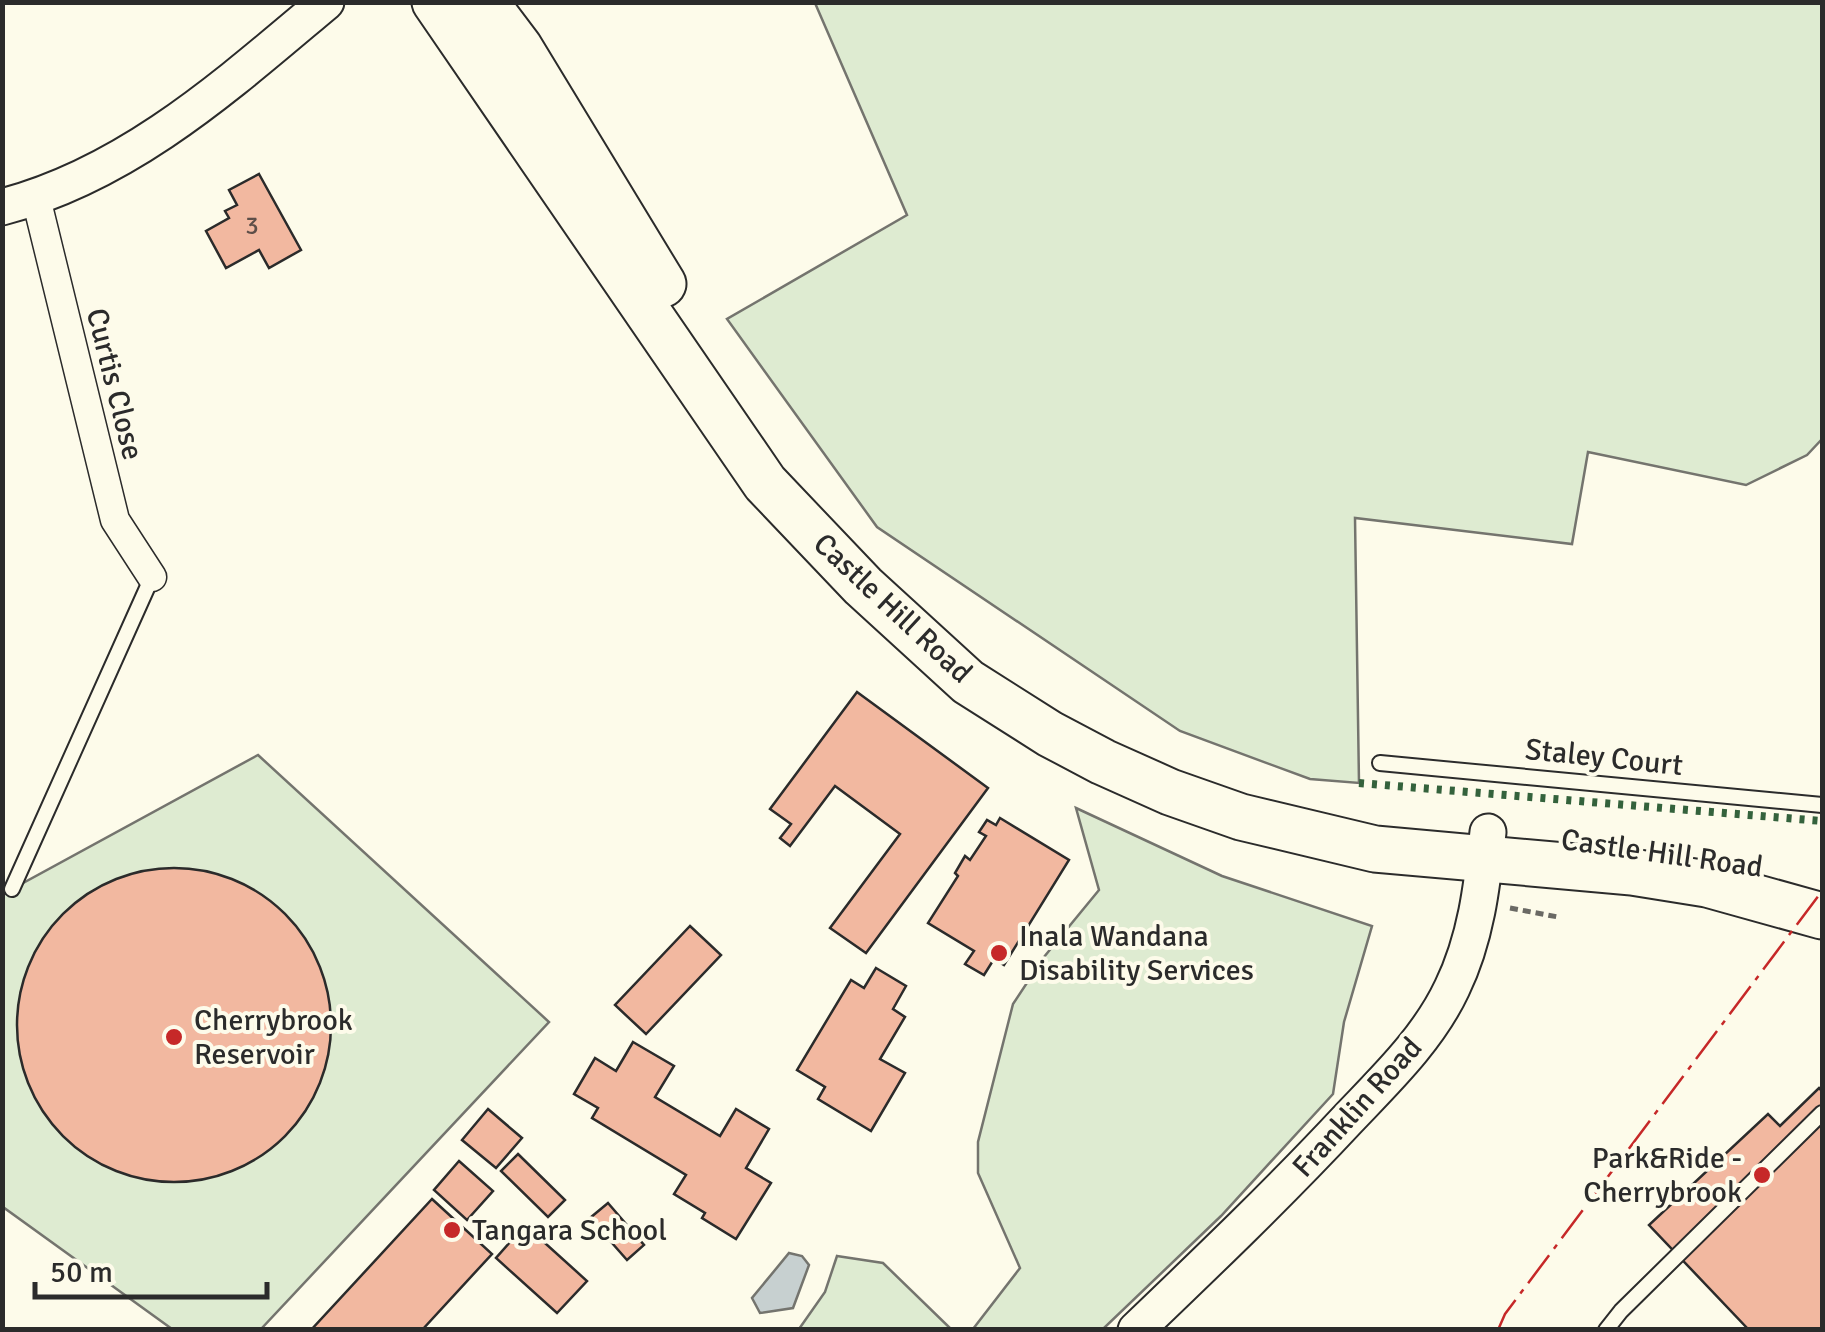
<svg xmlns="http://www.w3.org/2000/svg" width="1825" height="1332" viewBox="0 0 1825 1332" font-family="Signika,sans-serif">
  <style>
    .green { fill: #deebd1; stroke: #74746e; stroke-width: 2.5 }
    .water { fill: #c7d0d0; stroke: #74746e; stroke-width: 2.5 }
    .building { fill: #f2b8a0; stroke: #2b2b2b; stroke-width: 2.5 }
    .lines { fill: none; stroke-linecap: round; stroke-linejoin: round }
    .service-casing { stroke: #2b2b2b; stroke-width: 18 }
    .minor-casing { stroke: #2b2b2b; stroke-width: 31 }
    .tertiary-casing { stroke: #2b2b2b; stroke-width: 39 }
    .primary-casing { stroke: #2b2b2b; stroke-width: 49 }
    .path { stroke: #6a6964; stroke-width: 5; stroke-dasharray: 8 5; stroke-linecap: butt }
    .service { stroke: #fdfbea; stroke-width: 14 }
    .minor { stroke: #fdfbea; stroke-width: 28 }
    .tertiary { stroke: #fdfbea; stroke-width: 35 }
    .primary { stroke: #fdfbea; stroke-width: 45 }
    .hedge { stroke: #34623c; stroke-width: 8; stroke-dasharray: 5 8; stroke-linecap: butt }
    .power { stroke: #c62828; stroke-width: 2.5; stroke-dasharray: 35 8 5 8; stroke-linecap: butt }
    .poi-dot { fill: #c62828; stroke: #fdfbea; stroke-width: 4 }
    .labels { text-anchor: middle; stroke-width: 8; stroke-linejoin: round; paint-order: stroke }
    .number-label { font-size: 25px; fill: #5d4e48 }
    .street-label { font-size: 30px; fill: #2b2b2b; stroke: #fdfbea }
    .poi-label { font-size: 30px; fill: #2b2b2b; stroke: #fdfbea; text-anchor: start }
  </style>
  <rect width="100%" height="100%" fill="#fdfbea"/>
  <!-- green -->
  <g class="green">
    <path d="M815 3H1822V439L1807 455 1746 485 1588 452 1572 544 1355 518 1359 783 1310 779 1180 731 877 527 727 319 907 215Z"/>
    <path d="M258 755 549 1022 261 1329H172L3 1207V894Z"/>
    <path d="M1076 808 1222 876 1372 926 1344 1022 1333 1094 1221 1216 1103 1329H973L1020 1268 978 1173V1142L1013 1004 1044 957 1099 890Z"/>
    <path d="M837 1256 883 1263 951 1329H799L825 1292Z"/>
  </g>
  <!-- water -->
  <path class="water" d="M789 1253 802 1256 809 1265 793 1308 760 1313 752 1298Z"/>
  <!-- building -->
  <g class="building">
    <path d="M259 174 301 250 269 268 259 250 226 268 206 231 229 218 225 211 237 205 229 190Z"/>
    <path d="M857 692 988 788 866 953 830 928 900 834 835 786 790 846 780 838 791 824 770 809Z"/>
    <path d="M1000 818 1069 860 1004 965 994 959 984 975 965 964 974 951 928 923 958 876 955 873 965 856 970 860 986 836 979 832 987 820 996 825Z"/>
    <circle cx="174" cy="1025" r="157"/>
    <path d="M690 926 721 955 646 1034 615 1005Z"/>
    <path d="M876 968 906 986 893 1009 905 1017 880 1059 905 1073 871 1131 818 1099 825 1087 797 1070 851 980 864 988Z"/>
    <path d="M633 1042 674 1066 655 1097 720 1136 736 1109 769 1129 746 1168 771 1183 736 1239 702 1218 705 1213 674 1194 686 1175 592 1118 598 1108 574 1094 595 1058 616 1071Z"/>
    <path d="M1819 1088 1822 1091V1330H1749L1649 1225 1768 1114 1780 1126Z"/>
    <path d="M488 1109 522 1138 496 1168 462 1140Z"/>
    <path d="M518 1154 565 1200 548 1217 501 1171Z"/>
    <path d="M459 1161 493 1191 467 1220 434 1190Z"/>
    <path d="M432 1199 492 1254 422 1330H311Z"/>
    <path d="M608 1203 644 1245 627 1260 590 1218Z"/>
    <path d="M525 1225 587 1281 557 1313 496 1258Z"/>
  </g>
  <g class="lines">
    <defs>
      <g id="service">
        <path d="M1380 763 1822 805"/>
        <path d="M12 889 152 577"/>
        <path d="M1606 1330 1621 1311 1822 1113"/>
      </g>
      <path id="minor" d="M36 198 115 520 152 577"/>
      <g id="tertiary">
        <path d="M2 207C129 174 228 84 326 2"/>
        <path d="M1136 1330C1208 1261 1280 1192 1348 1119 1386 1079 1428 1039 1452 988 1476 939 1482 886 1488 832"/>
      </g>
      <g id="primary">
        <path d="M435 2 765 483 863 586 968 682 1050 734 1103 762 1170 792 1241 817 1375 849 1632 872 1707 884 1822 916"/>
        <path d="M485 2 519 47 663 284"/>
      </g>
    </defs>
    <!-- service casing -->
    <use href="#service" class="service-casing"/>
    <!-- minor casing -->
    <use href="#minor" class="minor-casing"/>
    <!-- tertiary casing -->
    <use href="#tertiary" class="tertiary-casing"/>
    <!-- primary casing -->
    <use href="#primary" class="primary-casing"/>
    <!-- path -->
    <path class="path" d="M1510 908 1558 917"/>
    <!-- service -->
    <use href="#service" class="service"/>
    <!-- minor -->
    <use href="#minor" class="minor"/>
    <!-- tertiary -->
    <use href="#tertiary" class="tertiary"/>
    <!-- primary -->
    <use href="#primary" class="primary"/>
    <!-- hedge -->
    <path class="hedge" d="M1359 783 1822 821"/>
    <!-- power -->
    <path class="power" d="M1498 1330 1505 1314 1822 891"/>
  </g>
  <!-- markers -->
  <g class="poi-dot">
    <circle cx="999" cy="953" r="10"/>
    <circle cx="174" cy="1037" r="10"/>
    <circle cx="1762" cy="1175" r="10"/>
    <circle cx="452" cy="1230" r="10"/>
  </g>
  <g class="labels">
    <!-- number labels -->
    <g class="number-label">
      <text x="252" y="234">3</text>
    </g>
    <!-- street labels -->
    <g class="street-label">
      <text transform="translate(115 384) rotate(76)" y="10">Curtis Close</text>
      <text transform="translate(893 608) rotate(43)" y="10">Castle Hill Road</text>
      <text transform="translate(1604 757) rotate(6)" y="10">Staley Court</text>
      <text transform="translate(1662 853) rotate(8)" y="10">Castle Hill Road</text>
      <text transform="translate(1357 1107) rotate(-48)" y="10">Franklin Road</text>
    </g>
    <!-- poi labels -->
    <g class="poi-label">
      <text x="1019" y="946">Inala Wandana<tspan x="1019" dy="34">Disability Services</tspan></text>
      <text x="194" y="1030">Cherrybrook<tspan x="194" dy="34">Reservoir</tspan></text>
      <text x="1742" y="1168" text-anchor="end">Park&amp;Ride -<tspan x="1742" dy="34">Cherrybrook</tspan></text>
      <text x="472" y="1240">Tangara School</text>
    </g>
  </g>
  <!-- border -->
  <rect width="1825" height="1332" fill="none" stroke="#2b2b2b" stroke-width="10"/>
  <!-- scale -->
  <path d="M35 1282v15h232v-15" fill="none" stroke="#2b2b2b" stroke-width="5"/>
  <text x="50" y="1282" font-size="30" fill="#2b2b2b" stroke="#fdfbea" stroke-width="8" paint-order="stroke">50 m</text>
</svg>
